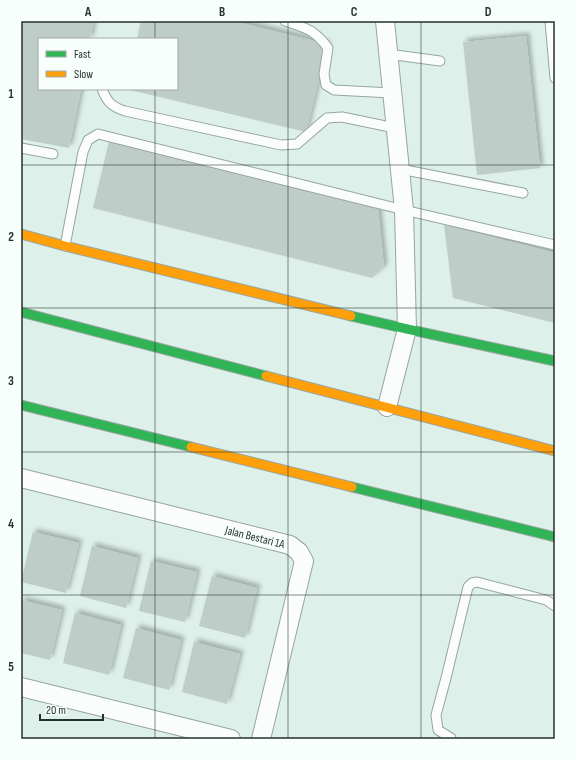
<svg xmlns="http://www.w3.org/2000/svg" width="576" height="760" viewBox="0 0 576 760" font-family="'Sofia Sans Condensed',sans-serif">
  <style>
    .building { fill: #becdc8; filter: url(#shadow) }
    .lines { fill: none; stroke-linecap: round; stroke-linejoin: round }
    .lane-casing { stroke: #97a5a0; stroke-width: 11 }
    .street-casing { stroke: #97a5a0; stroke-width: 20 }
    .fast-casing { stroke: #97a5a0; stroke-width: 11 }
    .slow-casing { stroke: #97a5a0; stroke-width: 11 }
    .lane { stroke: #fafdfc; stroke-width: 9 }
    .street { stroke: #fafdfc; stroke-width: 18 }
    .fast { stroke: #30b455; stroke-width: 9 }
    .slow { stroke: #ff9f0a; stroke-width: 9 }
    .grid { fill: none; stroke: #24322e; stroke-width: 1; stroke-opacity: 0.55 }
    .labels { text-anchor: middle; stroke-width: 4; stroke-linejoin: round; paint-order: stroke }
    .street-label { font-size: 12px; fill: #24322e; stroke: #f7fefb }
    .neatline { fill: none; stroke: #24322e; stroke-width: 1.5 }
    .grid-label { font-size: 13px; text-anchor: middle; font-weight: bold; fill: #24322e }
  </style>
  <defs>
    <filter id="shadow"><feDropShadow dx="3.5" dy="-3.5" stdDeviation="2" flood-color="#0004"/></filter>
  </defs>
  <rect width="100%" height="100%" fill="#ddf0ea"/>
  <!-- building -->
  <g class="building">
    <path d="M21 21H94L90 39H39V89H81L69 148 21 139Z"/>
    <path d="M141 21H233L327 44 306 132 130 90 177 89V39H137Z"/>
    <path d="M526 36 540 168 477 175 463 42Z"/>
    <path d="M109 142 378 209 384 267 372 278 93 208Z"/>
    <path d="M444 225 555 253V323L453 298Z"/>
    <path d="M33 532 79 543 66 593 21 582Z"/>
    <path d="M92 546 138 558 126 608 80 596Z"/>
    <path d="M151 561 197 572 185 622 139 611Z"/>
    <path d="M212 576 257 588 245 638 199 626Z"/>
    <path d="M21 600 62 610 50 660 21 653Z"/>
    <path d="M75 613 121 625 109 675 63 663Z"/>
    <path d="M136 628 181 640 169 690 123 678Z"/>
    <path d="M194 642 240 654 227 704 182 692Z"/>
  </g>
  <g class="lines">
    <defs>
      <g id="lane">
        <path d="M285 21C306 28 314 29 328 48L324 74 326 85 334 90 392 93"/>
        <path d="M550 21 555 78"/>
        <path d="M388 54 440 61"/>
        <path d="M102 89C107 102 112 107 125 111L281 145 297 144 327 118 342 117 395 128"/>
        <path d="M21 148 53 154"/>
        <path d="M400 169 523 193"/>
        <path d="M65 246 83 152 88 140 98 134 404 210 555 245"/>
        <path d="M451 738 438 730 436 715 446 678 468 587 472 583 477 582 546 600 555 606"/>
      </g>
      <g id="street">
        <path d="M385 21 404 210 407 329 387 407"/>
        <path d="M21 478 290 545 299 552 304 561 261 739"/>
        <path d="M21 687 231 739"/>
      </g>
      <g id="fast">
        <path d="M21 312 266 376"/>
        <path d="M351 316 407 329 555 361"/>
        <path d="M21 405 191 447"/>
        <path d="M352 487 555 537"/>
      </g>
      <g id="slow">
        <path d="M21 234 65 246 351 316"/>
        <path d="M266 376 555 451"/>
        <path d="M191 447 352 487"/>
      </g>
    </defs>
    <!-- lane casing -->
    <use href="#lane" class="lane-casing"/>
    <!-- street casing -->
    <use href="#street" class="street-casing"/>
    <!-- fast casing -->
    <use href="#fast" class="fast-casing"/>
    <!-- slow casing -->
    <use href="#slow" class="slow-casing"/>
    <!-- lane -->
    <use href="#lane" class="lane"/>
    <!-- street -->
    <use href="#street" class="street"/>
    <!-- fast -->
    <use href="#fast" class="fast"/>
    <!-- slow -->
    <use href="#slow" class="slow"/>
  </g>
  <!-- grid -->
  <path class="grid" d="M155 21V39M288 21V739M421 21V739M155 89V739M21 165H555M21 308H555M21 452H555M21 595H555"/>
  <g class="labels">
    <!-- street labels -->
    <g class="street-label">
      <text transform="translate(255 537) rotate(14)" y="4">Jalan Bestari 1A</text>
    </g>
  </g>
  <!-- border -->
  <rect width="576" height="760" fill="none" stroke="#f7fefb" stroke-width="44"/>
  <!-- legend -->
  <rect x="38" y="38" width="140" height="52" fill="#f7fefb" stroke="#a3aca9"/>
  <rect x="46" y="51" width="20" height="6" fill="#30b455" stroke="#a3aca9"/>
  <text x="74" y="58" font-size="12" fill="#24322e">Fast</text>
  <rect x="46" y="71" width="20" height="6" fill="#ff9f0a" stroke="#a3aca9"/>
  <text x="74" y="78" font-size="12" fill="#24322e">Slow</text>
  <!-- scale -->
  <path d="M40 714v6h63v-6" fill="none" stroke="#24322e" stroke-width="2"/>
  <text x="46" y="714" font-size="12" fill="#24322e" stroke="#f7fefb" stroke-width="3" paint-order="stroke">20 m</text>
  <rect x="22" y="22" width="532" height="716" class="neatline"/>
  <g class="grid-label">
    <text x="88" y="16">A</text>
    <text x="222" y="16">B</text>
    <text x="354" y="16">C</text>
    <text x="488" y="16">D</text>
    <text x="11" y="98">1</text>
    <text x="11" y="241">2</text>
    <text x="11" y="385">3</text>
    <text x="11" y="528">4</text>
    <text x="11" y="671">5</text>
  </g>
</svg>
